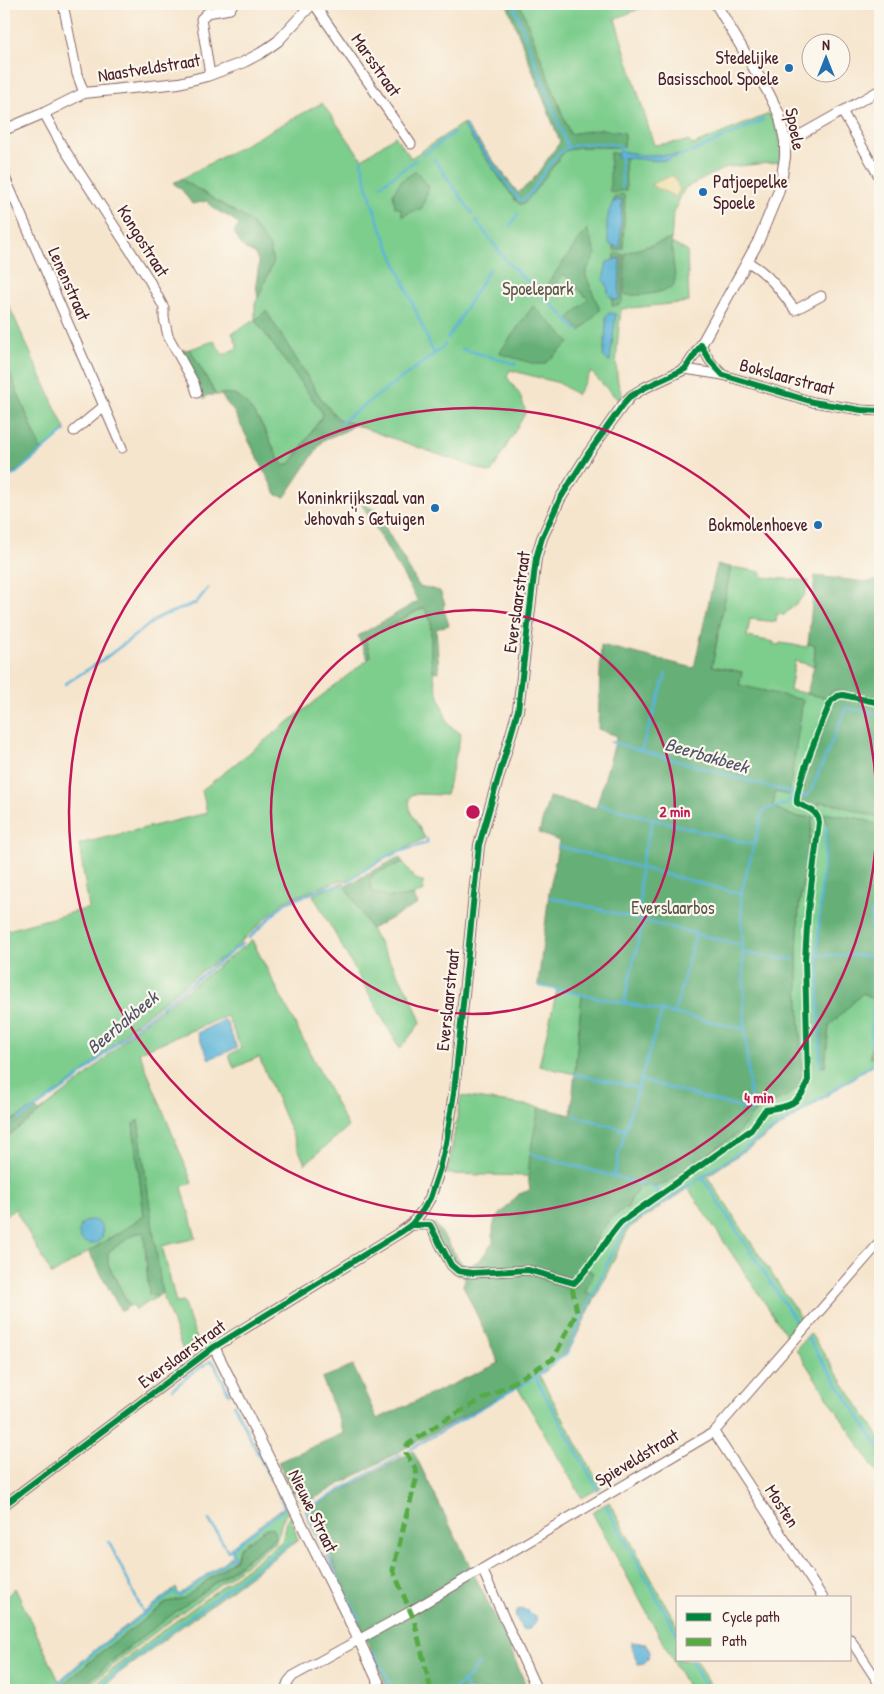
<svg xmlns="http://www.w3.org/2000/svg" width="884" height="1694" viewBox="0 0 884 1694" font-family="'Patrick Hand',sans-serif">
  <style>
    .green { fill: #7dcd8d; stroke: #64765c }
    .forest { fill: #66b078; stroke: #586852 }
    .sand { fill: #eeda9e; stroke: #9c7c64 }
    .water { fill: #5bb4d8; stroke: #526a82 }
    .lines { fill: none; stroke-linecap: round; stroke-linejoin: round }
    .stream { stroke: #5bb4d8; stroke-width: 2.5 }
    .minor-casing { stroke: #866464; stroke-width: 11 }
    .tertiary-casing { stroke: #866464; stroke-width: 12 }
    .minor { stroke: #fff; stroke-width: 9 }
    .tertiary { stroke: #fff; stroke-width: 10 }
    .quiet { stroke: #57aa44; stroke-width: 5; stroke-dasharray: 10 5; stroke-linecap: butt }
    .cycleway-casing { stroke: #fbf7ec; stroke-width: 9 }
    .cycleway { stroke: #00873e; stroke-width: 6 }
    .ring { fill: none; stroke: #c2185b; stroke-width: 2.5 }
    .poi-dot { fill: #1f6fb2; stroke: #fbf7ec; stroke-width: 2 }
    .labels { text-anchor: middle; stroke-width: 4.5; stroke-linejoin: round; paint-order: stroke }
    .poi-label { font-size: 18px; fill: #4a1f2b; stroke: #fbf7ec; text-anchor: end }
    .street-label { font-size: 18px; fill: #4a1f2b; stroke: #fbf7ec }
    .park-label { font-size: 18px; fill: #595348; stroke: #fbf7ec }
    .water-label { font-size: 19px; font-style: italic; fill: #505368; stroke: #fbf7ec }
    .centre { fill: #c2185b; stroke: #fbf7ec; stroke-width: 2.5 }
    .ring-label { font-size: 15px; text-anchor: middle; font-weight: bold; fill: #c2185b; stroke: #fbf7ec; stroke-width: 4.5; stroke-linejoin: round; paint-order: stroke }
  </style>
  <rect width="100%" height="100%" fill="#fbf7ec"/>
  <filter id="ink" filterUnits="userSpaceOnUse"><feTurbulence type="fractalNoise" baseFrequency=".02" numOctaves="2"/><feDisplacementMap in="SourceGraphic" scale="10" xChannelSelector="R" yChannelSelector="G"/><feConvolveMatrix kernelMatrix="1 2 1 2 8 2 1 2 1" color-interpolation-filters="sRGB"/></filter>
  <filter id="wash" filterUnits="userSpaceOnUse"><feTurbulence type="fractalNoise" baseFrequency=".0096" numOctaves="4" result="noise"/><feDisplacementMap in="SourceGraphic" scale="20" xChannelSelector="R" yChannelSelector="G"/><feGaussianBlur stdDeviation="1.12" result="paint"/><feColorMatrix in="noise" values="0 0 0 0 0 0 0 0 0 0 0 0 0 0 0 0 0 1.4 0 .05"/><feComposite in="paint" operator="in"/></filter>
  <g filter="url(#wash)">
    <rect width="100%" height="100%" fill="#f6e5cd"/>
    <!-- green -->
    <g class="green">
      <path d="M520 4H639L641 8 615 19 654 145 688 141 693 145 769 114 773 119H776C780 133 781 147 780 162L727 167 685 188 673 213 671 243 687 251 689 302 621 309C619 331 611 379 623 395L618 400 591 372 577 395 559 383 510 370 507 377 520 395 526 412 491 473 338 419 322 400 266 311 255 320 322 412 321 418 291 463 284 467 279 460C266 433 252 391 216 395L190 349 214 341 223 355 238 347 232 333 255 320V304L273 263 250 221 181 179 322 103 362 159 395 136 411 158 462 124 516 201 524 204 565 150 578 147H624L602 129 570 134Z"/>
      <path d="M4 295 65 429 42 452 4 359Z"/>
      <path d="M731 567 762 572V577L809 581 804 596 784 615 777 614 776 622 750 619 747 637 774 642 773 644 779 645 780 643 807 647 808 644 815 645 814 666 795 661 790 690 827 698 832 691 837 690 880 699V706L842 697 815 749 799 801 818 808 819 802 835 804 880 818V826L862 819 836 815 827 826 821 893 818 945 820 1066 825 1067 829 1026 863 992 873 1000 870 1058 880 1052V1060L707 1176 801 1318 787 1336 688 1188 629 1228 596 1296 585 1292 593 1273 586 1268C594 1241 602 1221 628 1207L632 1197 641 1187 663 1185 737 1134 758 1109 774 1103 799 1086 802 1075 797 955 799 906 807 858 813 817H795L773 807 775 792 789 795 739 685 742 672 712 666Z"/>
      <path d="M425 607 431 621V658L436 687 448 724 461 734 446 795 412 794 409 799 410 811 425 838 343 882 410 995 421 1022 400 1049 313 895 343 882 341 880 284 901 229 953 205 969 130 1028 76 1079 34 1108 4 1125V931L89 908 79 844 207 813 202 790 371 657 365 639Z"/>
      <path d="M403 862 414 878 423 882 424 891C402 899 394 900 372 892L369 880 374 874Z"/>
      <path d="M252 940 348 1127 305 1164 259 1057 234 1068 229 1055 241 1048 227 1016 139 1052 192 1182 182 1187 196 1238 162 1246 176 1303 183 1302 200 1347 186 1359 162 1293 159 1281 138 1121 133 1124 144 1216 52 1275 15 1209 4 1216V1139L85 1077 134 1031Z"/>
      <path d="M557 990 582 994 575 1074 539 1066Z"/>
      <path d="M461 1096 539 1107 532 1148 529 1176 447 1174Z"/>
      <path d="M144 1232 149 1294 157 1297 135 1310 133 1305 129 1306 108 1264V1252L134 1234Z"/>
      <path d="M810 1333 880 1438V1477L796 1349Z"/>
      <path d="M539 1375 601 1487 582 1498 518 1388Z"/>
      <path d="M609 1502 678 1627V1660H696L712 1690H689L592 1512Z"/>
      <path d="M285 1506 288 1513C277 1521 284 1532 273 1544L125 1655 84 1690H79C139 1634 210 1589 275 1538V1532L267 1528 240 1547 236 1558 184 1598 167 1602 100 1653 58 1690H4V1599L15 1588 59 1681 97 1648 176 1588 179 1595 233 1555 230 1548Z"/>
      <path d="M290 1515 298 1540 118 1674 101 1690H88L124 1660 281 1542C286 1533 282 1522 290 1515Z"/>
    </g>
    <!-- forest -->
    <g class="forest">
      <path d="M507 4H520L570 134 602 129 625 133 624 147H578L565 151 524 204H519L516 201 462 124H465L518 193 532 181 560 142Z"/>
      <path d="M610 152 616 154 619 158 625 157 626 190 611 193 610 191Z"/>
      <path d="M416 171 429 187 422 208 402 216 401 209 395 207 393 193 401 181Z"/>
      <path d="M181 179 250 221 270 247 273 263 258 298 256 284 259 263 255 254C242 249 240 243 234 232L239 225C230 214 216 214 207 201L192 204 182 190 173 183Z"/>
      <path d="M623 194 625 198 623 249 615 251 613 246 618 247 622 199 613 202 615 196Z"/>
      <path d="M587 229 596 254 586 271V276L600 310 580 331 569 318 588 299 564 274 547 296 542 291Z"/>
      <path d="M671 239 675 279 673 287C658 294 641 296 624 295L625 253Z"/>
      <path d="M615 254H623L622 302 618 305 612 306V299L616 300 620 258 614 259Z"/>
      <path d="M533 306 569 341V343L544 364H535L501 354 500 352Z"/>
      <path d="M266 311 322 400 338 419 355 424 345 431 323 440 285 497 277 495 275 492 234 412 220 394C248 386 270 441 279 460L284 466 291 463 321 418 322 412 255 320Z"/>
      <path d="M190 349 216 395H208L204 399 179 351Z"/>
      <path d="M4 359 42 452 4 480Z"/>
      <path d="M361 503 375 510 419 586 440 591 445 604 443 607 449 625 436 629 439 672 433 671 431 658V621L424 607 365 639 371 657 368 659 358 636 418 601Z"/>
      <path d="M717 565 731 567 712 666 742 672 739 685 803 700 789 795 775 792 773 807 795 817H813L799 906 797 955 802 1075 799 1086 787 1096 758 1109 737 1134 663 1185 641 1187 632 1197 628 1207C602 1221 594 1240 586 1268L593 1273 585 1292 596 1296 569 1351 546 1371 304 1504 288 1484 278 1462 344 1433 322 1378 353 1366 377 1419 499 1363 463 1285 466 1277 457 1275 450 1269 427 1228 435 1223 462 1264 470 1266 481 1259 493 1242V1228L495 1220 519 1194 530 1190C525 1167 535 1130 539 1107L571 1115 582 994 557 990 538 985 549 893 559 841 539 833 549 797 596 808 617 736 598 729 601 645 694 668Z"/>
      <path d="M815 576 868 582 880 580V699L837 690 832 691 828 698 807 694 814 666 815 645 808 644Z"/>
      <path d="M842 697 880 706V818L835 804 819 802 818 808 799 801 815 749 836 700Z"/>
      <path d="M823 813 862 819 880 826V1052L870 1059 873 1000 863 993 829 1026 825 1067 820 1066 818 945 821 893 827 826Z"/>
      <path d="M399 857 403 862 374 874 369 881 372 891C388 898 396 899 413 895L418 904 371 929 345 886Z"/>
      <path d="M34 1108 40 1112 4 1139V1125Z"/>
      <path d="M138 1120 162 1293 157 1297 149 1294 144 1232 134 1234 108 1252V1264L129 1306 125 1310 121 1311 89 1252 144 1216 133 1124Z"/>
      <path d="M413 1451 506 1639 528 1690H388L310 1509Z"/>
      <path d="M272 1527 275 1531V1538L122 1652 79 1690H58L100 1653 167 1602 184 1598 236 1559 239 1548 267 1528Z"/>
    </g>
    <!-- sand -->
    <path class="sand" d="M673 175 680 189 676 197 650 185Z"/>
    <!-- water -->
    <g class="water">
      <path d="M620 151 643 155H680C661 167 639 156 619 158L616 154Z"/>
      <path d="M622 199 620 248 610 245C605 232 606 215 613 202Z"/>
      <path d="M620 258 619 299 616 300 609 296 606 283 603 280 607 262Z"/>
      <path d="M609 313 616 314 610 361H608L603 356C605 343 606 329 606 316Z"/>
      <path d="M224 1020 226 1021 237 1048 209 1059 197 1033Z"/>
      <circle cx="91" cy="1232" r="12"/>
      <path d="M519 1609 529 1611 537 1619C534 1627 530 1630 522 1630L515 1614Z"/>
      <path d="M632 1642 646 1644 650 1652 649 1658 644 1663 638 1664 632 1648Z"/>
    </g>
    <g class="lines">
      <!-- stream -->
      <g class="stream">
        <path d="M513 4 568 148"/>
        <path d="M465 126 515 195 520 200H524L528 196C537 184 551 159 562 151 576 141 604 143 621 146L622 188"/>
        <path d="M423 155 454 133"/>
        <path d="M678 156 692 152 763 120"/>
        <path d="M434 159 472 213"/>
        <path d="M361 161 372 203 380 226 434 354"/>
        <path d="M381 185 416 160"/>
        <path d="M476 220 507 262 538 291"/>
        <path d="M510 226 518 214"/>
        <path d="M542 295 563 315"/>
        <path d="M565 318 577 330"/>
        <path d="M448 338 490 268"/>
        <path d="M462 349 516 364"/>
        <path d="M340 423 440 350 445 344"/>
        <path d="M4 480 15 474 65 431"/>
        <path d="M65 684 104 659 159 617 196 603 208 588"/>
        <path d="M611 742 795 794 787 804 763 810 754 845 653 819 640 867V902L643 920 624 1003 662 1011 625 1130 614 1176"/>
        <path d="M641 751 666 674"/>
        <path d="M799 795 804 797 810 793 846 708 880 714"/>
        <path d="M597 804 653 819"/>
        <path d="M558 846 741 894"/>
        <path d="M348 881 386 856 427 843V839"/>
        <path d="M550 897 744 946"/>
        <path d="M249 938 285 903 325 888 341 885"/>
        <path d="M744 953 794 960"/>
        <path d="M818 955 871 956"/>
        <path d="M540 986 624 1003"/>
        <path d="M662 1011 745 1029"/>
        <path d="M674 1014 696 934"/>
        <path d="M871 1046 873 1000 871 920 880 861"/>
        <path d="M820 1066 818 945 821 893 827 826"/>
        <path d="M575 1074 639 1088"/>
        <path d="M642 1080 751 1111 745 1029 741 894 754 845"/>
        <path d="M575 1116 625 1130"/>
        <path d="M19 1119 72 1083 133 1029 242 944"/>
        <path d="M4 1129 12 1124"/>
        <path d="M531 1154 657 1188 655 1195"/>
        <path d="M797 1323 702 1177 880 1059"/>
        <path d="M807 1337 880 1449"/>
        <path d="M173 1389 192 1373 211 1361 214 1363 229 1394"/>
        <path d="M234 1405 271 1480"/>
        <path d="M409 1450 535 1377"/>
        <path d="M598 1490 535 1377 566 1354 614 1249 626 1227 702 1177"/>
        <path d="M606 1506 678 1636"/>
        <path d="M209 1520 228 1551 232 1548"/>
        <path d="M109 1542 144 1614"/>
        <path d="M359 1619 309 1519 306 1510 402 1454"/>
        <path d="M374 1651 393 1690"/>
        <path d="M691 1660 707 1690"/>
        <path d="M463 1681 467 1690"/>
        <path d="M51 1690 98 1649 174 1592 180 1596 234 1556 232 1548 285 1508 276 1489"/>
        <path d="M96 1690 124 1666 290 1542"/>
        <path d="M454 1690 472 1674 479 1663"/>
      </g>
    </g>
  </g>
  <g filter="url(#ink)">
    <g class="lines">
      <defs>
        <g id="minor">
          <path d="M63 4 77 74 84 93"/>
          <path d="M314 4 411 144"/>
          <path d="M210 75 201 19 207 13 230 9 233 4"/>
          <path d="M842 111 880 178"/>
          <path d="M44 113 61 144 148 278 164 308V318L168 336 194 383 197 393"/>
          <path d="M785 141 800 135 880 90"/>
          <path d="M4 175 122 448"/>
          <path d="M747 262C767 271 782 293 795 310L821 296"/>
          <path d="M701 345 710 361 723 375"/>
          <path d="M685 369 723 375 813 402 861 410 880 411"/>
          <path d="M74 431 104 406"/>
          <path d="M411 1225H430L451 1265 458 1271 472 1273 528 1270 574 1283"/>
          <path d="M714 1432 823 1598"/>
          <path d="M4 1505 214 1347"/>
          <path d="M482 1569 537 1690"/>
          <path d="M850 1639 880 1685"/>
          <path d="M285 1690 288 1682 293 1676 411 1611 714 1432 880 1242"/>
        </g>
        <g id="tertiary">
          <path d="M4 130 44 113 84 93 179 83 207 76 242 63 261 53 278 41 312 4"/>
          <path d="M382 1690 358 1638 214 1347 401 1232 411 1225 423 1210 430 1198 440 1168 446 1143 454 1093 479 845 518 710 536 558 542 538 560 499 588 454 623 405 631 396 644 388 685 369 701 345 758 242 778 193 781 182 785 157V141L779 114 768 92 716 4"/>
        </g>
      </defs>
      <!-- minor casing -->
      <use href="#minor" class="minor-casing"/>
      <!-- tertiary casing -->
      <use href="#tertiary" class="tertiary-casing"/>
      <!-- minor -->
      <use href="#minor" class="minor"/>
      <!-- tertiary -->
      <use href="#tertiary" class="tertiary"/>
      <!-- quiet -->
      <path class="quiet" d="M431 1690 414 1620 393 1570 406 1517 417 1477 416 1469 406 1453 407 1445 448 1418 498 1391 553 1359 577 1312 572 1287 577 1281"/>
      <defs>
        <g id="cycleway">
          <path d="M411 1225H430L451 1265 458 1271 472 1273 528 1270 574 1283C593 1265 604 1241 621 1222L751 1130 765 1110C787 1107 801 1105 808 1080L805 960 808 912 819 822C817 809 807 809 797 803 794 789 824 717 831 701L838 696 843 695 880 703"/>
          <path d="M4 1505 214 1347 401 1232 411 1225 423 1210 430 1198 440 1168 446 1143 454 1093 479 845 518 710 536 558 542 538 560 499 588 454 623 405 631 396 644 388 685 369 701 345 710 361 723 375 813 402 861 410 880 411"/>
        </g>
      </defs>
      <!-- cycleway casing -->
      <use href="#cycleway" class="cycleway-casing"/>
      <!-- cycleway -->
      <use href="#cycleway" class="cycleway"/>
    </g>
  </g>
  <!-- distance rings -->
  <g class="ring">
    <circle cx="473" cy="812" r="202"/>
    <circle cx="473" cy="812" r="404"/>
  </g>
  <!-- markers -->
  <g class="poi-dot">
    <circle cx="789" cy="68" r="5"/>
    <circle cx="703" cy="192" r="5"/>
    <circle cx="435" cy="508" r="5"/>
    <circle cx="818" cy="525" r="5"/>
  </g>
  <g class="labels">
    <!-- poi labels -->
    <g class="poi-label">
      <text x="779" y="64">Stedelijke<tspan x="779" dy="21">Basisschool Spoele</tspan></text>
      <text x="713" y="188" text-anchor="start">Patjoepelke<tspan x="713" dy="21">Spoele</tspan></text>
      <text x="425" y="504">Koninkrijkszaal van<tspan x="425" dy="21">Jehovah's Getuigen</tspan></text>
      <text x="808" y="531">Bokmolenhoeve</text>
    </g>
    <!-- street labels -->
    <g class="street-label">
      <text transform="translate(376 65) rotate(55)" y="6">Marsstraat</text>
      <text transform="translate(149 68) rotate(-9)" y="6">Naastveldstraat</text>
      <text transform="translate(795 129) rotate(79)" y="6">Spoele</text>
      <text transform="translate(143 241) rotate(58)" y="6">Kongostraat</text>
      <text transform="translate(69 284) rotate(66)" y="6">Lenenstraat</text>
      <text transform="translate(787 377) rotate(15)" y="6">Bokslaarstraat</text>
      <text transform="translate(517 602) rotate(-82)" y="6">Everslaarstraat</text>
      <text transform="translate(448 1000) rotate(-84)" y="6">Everslaarstraat</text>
      <text transform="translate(182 1354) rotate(-36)" y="6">Everslaarstraat</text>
      <text transform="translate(637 1458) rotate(-31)" y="6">Spieveldstraat</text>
      <text transform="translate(782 1506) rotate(57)" y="6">Mosten</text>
      <text transform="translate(313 1511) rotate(64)" y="6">Nieuwe Straat</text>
    </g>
    <!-- park labels -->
    <g class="park-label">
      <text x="538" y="295">Spoelepark</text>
      <text x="673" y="914">Everslaarbos</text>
    </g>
    <!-- water labels -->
    <g class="water-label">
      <text transform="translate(707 755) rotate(16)" y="7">Beerbakbeek</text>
      <text transform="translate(122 1022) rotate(-40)" y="7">Beerbakbeek</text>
    </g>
  </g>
  <circle cx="473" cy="812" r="8" class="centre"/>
  <g class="ring-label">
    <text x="675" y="817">2 min</text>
    <text x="759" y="1103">4 min</text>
  </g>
  <!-- margin -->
  <rect width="884" height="1694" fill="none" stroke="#fbf7ec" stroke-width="20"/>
  <!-- legend -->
  <rect x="676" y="1596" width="175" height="65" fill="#fbf7ec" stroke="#b4a19f"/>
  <rect x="686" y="1613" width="25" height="8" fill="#00873e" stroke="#b4a19f"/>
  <text x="722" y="1622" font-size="15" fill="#4a1f2b">Cycle path</text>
  <rect x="686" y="1638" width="25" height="8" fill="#57aa44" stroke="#b4a19f"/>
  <text x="722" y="1646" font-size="15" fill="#4a1f2b">Path</text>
  <!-- north arrow -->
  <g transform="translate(826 58)"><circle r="24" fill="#fbf7ec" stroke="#b4a19f"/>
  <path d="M0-4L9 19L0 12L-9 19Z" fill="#1f6fb2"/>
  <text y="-8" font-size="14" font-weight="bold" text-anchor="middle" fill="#4a1f2b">N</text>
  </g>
</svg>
